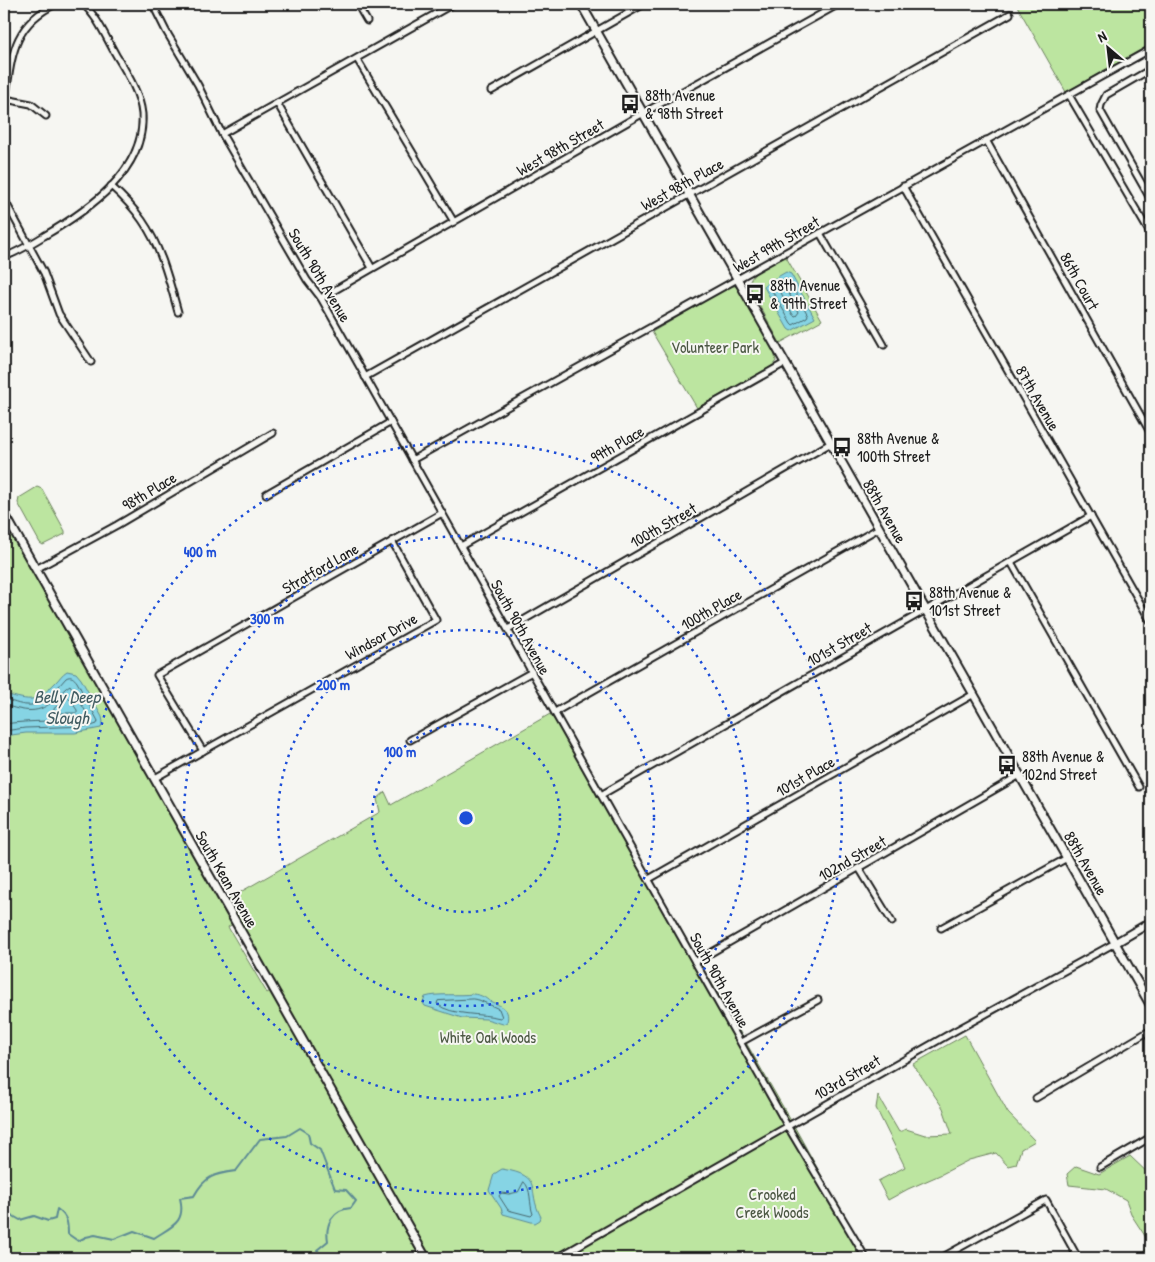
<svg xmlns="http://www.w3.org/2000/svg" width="1155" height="1262" viewBox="0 0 1155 1262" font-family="'Patrick Hand',sans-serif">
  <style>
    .green { fill: #bce5a0; stroke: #6c805e; fill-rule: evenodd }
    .water { fill: #86d4e4; stroke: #5c8a94 }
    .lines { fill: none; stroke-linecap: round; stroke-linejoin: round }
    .shore { stroke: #46666c; stroke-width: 1 }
    .stream { stroke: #5c8a94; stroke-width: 2 }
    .street-casing { stroke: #1c1c1c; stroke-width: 9 }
    .secondary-casing { stroke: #1c1c1c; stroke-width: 11 }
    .street { stroke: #f6f6f2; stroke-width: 5 }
    .secondary { stroke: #f6f6f2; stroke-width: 7 }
    .ring { fill: none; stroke: #1d4ed8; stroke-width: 2.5; stroke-dasharray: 2.5 5 }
    .labels { text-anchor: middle; stroke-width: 4; stroke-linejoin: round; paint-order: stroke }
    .poi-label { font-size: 16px; fill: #1c1c1c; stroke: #f6f6f2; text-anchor: start }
    .street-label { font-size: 16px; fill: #1c1c1c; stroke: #f6f6f2 }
    .park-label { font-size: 16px; fill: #4c5844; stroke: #f6f6f2 }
    .water-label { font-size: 18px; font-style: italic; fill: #415c62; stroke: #f6f6f2 }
    .centre { fill: #1d4ed8; stroke: #f6f6f2; stroke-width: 2.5 }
    .ring-label { font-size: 15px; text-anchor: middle; font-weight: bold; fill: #1d4ed8; stroke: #f6f6f2; stroke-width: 4; stroke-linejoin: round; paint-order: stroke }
  </style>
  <rect width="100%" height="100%" fill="#f6f6f2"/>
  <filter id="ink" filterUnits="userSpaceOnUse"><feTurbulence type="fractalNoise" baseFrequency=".02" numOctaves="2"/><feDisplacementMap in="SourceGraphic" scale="10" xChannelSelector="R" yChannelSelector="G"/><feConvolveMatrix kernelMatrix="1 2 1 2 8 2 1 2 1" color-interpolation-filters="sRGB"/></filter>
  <g filter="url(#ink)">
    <!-- green -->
    <g class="green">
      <path d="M1016 4H1151V44L1066 92Z"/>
      <path d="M786 257 822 320 780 343 749 286C749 271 774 263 786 257Z"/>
      <path d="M731 286H735L740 291 774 351 776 361 772 366 697 408 652 332Z"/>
      <path d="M37 487 42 489 65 531V534L43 545 40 543 18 503 19 498Z"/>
      <path d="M4 513 223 902 380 812 377 799 385 792 391 805 550 714 568 740 610 817 630 841 794 1126 867 1258H4ZM236 922 273 989 267 993 228 927Z"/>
      <path d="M965 1035 1008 1113 1035 1141 1021 1149 1016 1164 1008 1166 996 1153 969 1160 940 1175 908 1189 888 1200 878 1181 905 1167 876 1108 878 1096 899 1132 906 1129 925 1135 952 1134 943 1108 913 1064Z"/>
      <path d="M1130 1156 1151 1176V1258H1142L1149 1242 1132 1216 1126 1200 1106 1189 1069 1185 1067 1174 1076 1166 1099 1174Z"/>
    </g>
    <!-- water -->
    <g class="water">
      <path d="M786 272 791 274 815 318 791 331 788 329 764 287 767 283Z"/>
      <path d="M67 671 76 673 81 679 102 717 103 722 101 728 75 733H26L4 736V694C33 701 34 704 56 682 60 678 62 674 67 671Z"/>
      <path d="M473 994C480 995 483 996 488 1000 498 1006 511 1006 507 1022L503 1024 486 1019 462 1018 425 1006 423 1003 425 997C438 993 458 996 473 994Z"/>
      <path d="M502 1169C545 1176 526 1189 541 1217L540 1220 535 1223 503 1214 501 1208 489 1190 494 1174Z"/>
    </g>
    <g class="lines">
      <!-- shore -->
      <g class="shore">
        <path d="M785 279 788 280 808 315 807 317 793 325 791 323 771 289 772 286Z"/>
        <path d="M783 287 786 288 799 312 796 316 793 315 780 291V289Z"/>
        <path d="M68 697 77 710V713H54V709Z"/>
        <path d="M4 699C11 701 20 705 27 705 43 707 57 688 66 678 71 675 74 678 77 682L98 721 97 724 91 726 25 728 4 731"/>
        <path d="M4 705C24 711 39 716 56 698 60 694 65 688 70 685L89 717 87 719C60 722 31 720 4 724"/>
        <path d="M473 999 479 1000 499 1009 502 1017 500 1018C482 1013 451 1016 437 1004L438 1001Z"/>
        <path d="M524 1182C532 1189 529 1204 533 1214L531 1216 508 1210 499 1196 501 1193 509 1194 518 1192Z"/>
      </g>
      <!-- stream -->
      <path class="stream" d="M4 1212 8 1213 20 1220 34 1216 48 1221 55 1219 57 1209C67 1216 68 1222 68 1234L78 1241 86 1237 95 1235 114 1239 134 1231 154 1238C172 1226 186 1223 180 1198L194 1196C205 1176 214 1174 236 1171L260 1139 287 1136 300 1128 308 1133 310 1143 320 1150 335 1189 346 1190 356 1201 351 1208C333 1209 325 1224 328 1241L317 1250 324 1258"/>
      <defs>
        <g id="street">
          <path d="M357 4 367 21"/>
          <path d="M155 9 166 31 198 85 222 134 307 280 321 298 788 1127 866 1258"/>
          <path d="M357 59 454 222"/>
          <path d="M1151 69 1106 95 1101 105 1100 110 1151 200"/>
          <path d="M491 91 644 4"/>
          <path d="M1069 95 1151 235"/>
          <path d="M5 99 31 104 46 116"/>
          <path d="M277 103 372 268"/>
          <path d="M4 107C12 62 9 26 56 4"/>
          <path d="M222 134 453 4"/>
          <path d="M986 140 1151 434"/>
          <path d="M111 186C122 196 133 207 142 220 161 247 169 280 178 312"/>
          <path d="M903 186 1151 622"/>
          <path d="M4 199 44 273 59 314 91 362"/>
          <path d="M820 233 884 345"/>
          <path d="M4 257C18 252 31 244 44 236 87 211 146 171 142 114 140 93 127 73 116 55 106 38 98 17 83 4"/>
          <path d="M321 298 631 120 839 4"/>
          <path d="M365 377 1010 14"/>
          <path d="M412 460 1151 49"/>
          <path d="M266 494 391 422"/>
          <path d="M461 546 785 363"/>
          <path d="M1011 562 1139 787"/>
          <path d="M36 569 117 525 273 433"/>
          <path d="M508 629 831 443"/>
          <path d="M555 712 879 528"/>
          <path d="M410 740 532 672"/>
          <path d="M203 751 157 675 442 513"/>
          <path d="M155 778 436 620 392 541"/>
          <path d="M601 795 1091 516"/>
          <path d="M859 868 892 922"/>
          <path d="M649 879 974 694"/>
          <path d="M941 928 1067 858"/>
          <path d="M695 962 1020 775"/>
          <path d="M741 1042 818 1000"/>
          <path d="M1036 1098 1151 1030"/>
          <path d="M1100 1167 1151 1137"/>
          <path d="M557 1258 953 1032 1115 943"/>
          <path d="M941 1258 1046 1200 1078 1258"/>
        </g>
        <g id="secondary">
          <path d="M581 4 1151 1006"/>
          <path d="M4 513 426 1258"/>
          <path d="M1115 943 1151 922"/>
        </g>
      </defs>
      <!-- street casing -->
      <use href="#street" class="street-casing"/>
      <!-- secondary casing -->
      <use href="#secondary" class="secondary-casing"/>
      <!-- street -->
      <use href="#street" class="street"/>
      <!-- secondary -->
      <use href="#secondary" class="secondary"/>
    </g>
  </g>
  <!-- distance rings -->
  <g class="ring">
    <circle cx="466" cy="818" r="94"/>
    <circle cx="466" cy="818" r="188"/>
    <circle cx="466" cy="818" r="282"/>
    <circle cx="466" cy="818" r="376"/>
  </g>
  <!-- icons -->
  <defs>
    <symbol id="bus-bare" viewBox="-9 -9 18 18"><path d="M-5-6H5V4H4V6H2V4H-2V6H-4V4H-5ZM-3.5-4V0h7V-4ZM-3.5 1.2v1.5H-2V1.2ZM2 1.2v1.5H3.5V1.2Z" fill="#1c1c1c" stroke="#f6f6f2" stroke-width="2.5" paint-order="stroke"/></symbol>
  </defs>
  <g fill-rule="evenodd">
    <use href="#bus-bare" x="616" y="90" width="28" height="28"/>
    <use href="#bus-bare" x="741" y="280" width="28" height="28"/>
    <use href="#bus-bare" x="828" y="433" width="28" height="28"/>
    <use href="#bus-bare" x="900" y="587" width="28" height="28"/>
    <use href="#bus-bare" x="993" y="751" width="28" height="28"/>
  </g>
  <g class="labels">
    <!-- poi labels -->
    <g class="poi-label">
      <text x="645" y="101">88th Avenue<tspan x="645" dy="18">&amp; 98th Street</tspan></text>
      <text x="770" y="291">88th Avenue<tspan x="770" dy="18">&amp; 99th Street</tspan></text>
      <text x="857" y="444">88th Avenue &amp;<tspan x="857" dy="18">100th Street</tspan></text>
      <text x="929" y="598">88th Avenue &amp;<tspan x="929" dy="18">101st Street</tspan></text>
      <text x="1022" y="762">88th Avenue &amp;<tspan x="1022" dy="18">102nd Street</tspan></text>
    </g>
    <!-- street labels -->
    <g class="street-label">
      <text transform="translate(560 147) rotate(-30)" y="6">West 98th Street</text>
      <text transform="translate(682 184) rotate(-29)" y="6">West 98th Place</text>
      <text transform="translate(776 244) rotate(-30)" y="6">West 99th Street</text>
      <text transform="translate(320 275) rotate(59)" y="6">South 90th Avenue</text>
      <text transform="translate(1080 281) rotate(61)" y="6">86th Court</text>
      <text transform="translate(1038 398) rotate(60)" y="6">87th Avenue</text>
      <text transform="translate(617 444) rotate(-30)" y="6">99th Place</text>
      <text transform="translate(149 491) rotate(-31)" y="6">98th Place</text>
      <text transform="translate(885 511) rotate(60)" y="6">88th Avenue</text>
      <text transform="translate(663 525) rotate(-30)" y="6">100th Street</text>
      <text transform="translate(320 568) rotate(-30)" y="6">Stratford Lane</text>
      <text transform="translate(711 609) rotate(-30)" y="6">100th Place</text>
      <text transform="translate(521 627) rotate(61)" y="6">South 90th Avenue</text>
      <text transform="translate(381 636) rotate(-29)" y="6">Windsor Drive</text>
      <text transform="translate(839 644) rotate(-30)" y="6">101st Street</text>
      <text transform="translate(805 776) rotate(-30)" y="6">101st Place</text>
      <text transform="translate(852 858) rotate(-30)" y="6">102nd Street</text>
      <text transform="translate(1086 863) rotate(60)" y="6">88th Avenue</text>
      <text transform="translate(227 879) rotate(60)" y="6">South Kean Avenue</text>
      <text transform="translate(720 980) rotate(61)" y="6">South 90th Avenue</text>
      <text transform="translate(847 1077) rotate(-30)" y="6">103rd Street</text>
    </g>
    <!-- park labels -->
    <g class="park-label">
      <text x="715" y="353">Volunteer Park</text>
      <text x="488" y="1043">White Oak Woods</text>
      <text x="772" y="1200">Crooked<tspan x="772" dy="18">Creek Woods</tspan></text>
    </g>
    <!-- water labels -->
    <g class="water-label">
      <text x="67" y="703">Belly Deep<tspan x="67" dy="21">Slough</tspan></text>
    </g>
  </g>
  <circle cx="466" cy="818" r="8" class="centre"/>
  <g class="ring-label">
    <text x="200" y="557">400 m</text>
    <text x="267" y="624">300 m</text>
    <text x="333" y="690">200 m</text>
    <text x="400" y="757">100 m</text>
  </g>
  <!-- margin -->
  <rect width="1155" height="1262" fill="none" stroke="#f6f6f2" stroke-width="20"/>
  <rect x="10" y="10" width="1135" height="1242" fill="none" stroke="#1c1c1c" stroke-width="2" filter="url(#ink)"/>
  <!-- north arrow -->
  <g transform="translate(1108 48) rotate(332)" stroke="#f6f6f2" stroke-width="4" paint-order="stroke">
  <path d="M0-4L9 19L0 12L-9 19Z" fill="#1c1c1c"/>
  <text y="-8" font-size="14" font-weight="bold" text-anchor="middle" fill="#1c1c1c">N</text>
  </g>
</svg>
